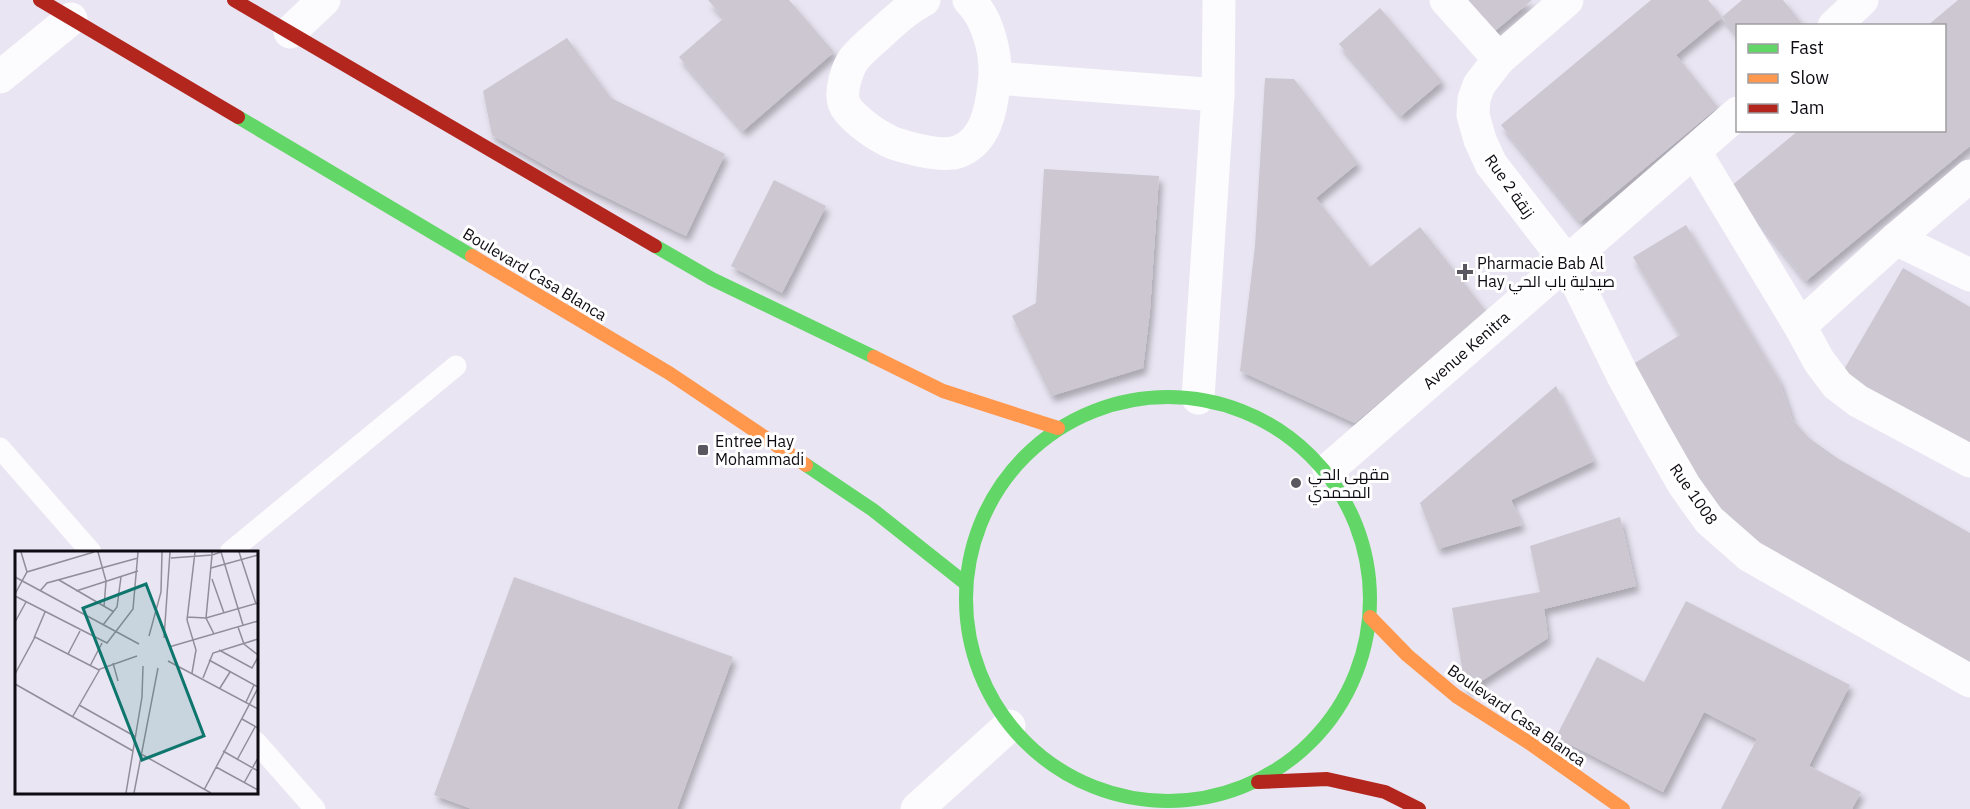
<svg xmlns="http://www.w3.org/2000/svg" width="1970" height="809" viewBox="0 0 1970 809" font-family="'IBM Plex Sans',Cairo,sans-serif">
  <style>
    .building { fill: #ccc7d1; filter: url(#shadow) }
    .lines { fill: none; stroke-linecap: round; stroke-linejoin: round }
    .lane { stroke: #fcfbfd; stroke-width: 21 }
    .street { stroke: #fcfbfd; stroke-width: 33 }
    .fast { stroke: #63d668; stroke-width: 14 }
    .slow { stroke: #ff974d; stroke-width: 14 }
    .jam { stroke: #b3261e; stroke-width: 14 }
    .poi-dot { fill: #5b5761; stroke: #fff; stroke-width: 2 }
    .labels { text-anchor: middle; stroke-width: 6; stroke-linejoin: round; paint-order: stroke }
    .street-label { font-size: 16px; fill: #0e0b13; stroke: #fff }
    .poi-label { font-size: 16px; fill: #0e0b13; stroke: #fff; text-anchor: start }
    .inset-road { fill: none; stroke: #918e99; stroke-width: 1.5 }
    .view { fill: #0f766e; fill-opacity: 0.15; stroke: #0f766e; stroke-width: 3 }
    .inset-edge { fill: none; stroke: #0e0b13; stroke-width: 3 }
  </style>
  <defs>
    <filter id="shadow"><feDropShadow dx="3.5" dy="6" stdDeviation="3" flood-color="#0004"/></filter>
  </defs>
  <rect width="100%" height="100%" fill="#e9e5f2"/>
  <!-- building -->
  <g class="building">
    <path d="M708 0H789L834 52 743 131 679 57 724 18Z"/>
    <path d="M1459 0H1532L1489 36Z"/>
    <path d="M1651 0H1708L1722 17 1676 55 1718 107 1580 222 1501 125Z"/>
    <path d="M1742 0H1783L1804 26H1737V35L1722 17Z"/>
    <path d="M1958 0H1970V146L1806 281 1730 187 1799 130H1944V26H1927Z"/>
    <path d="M1380 8 1442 81 1401 116 1339 44Z"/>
    <path d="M567 38 611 98 725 154 686 236 571 180 492 135 483 91Z"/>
    <path d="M1265 78 1294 79 1358 163 1316 198 1370 267 1420 227 1489 315 1395 389 1355 423 1240 371 1255 246Z"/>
    <path d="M1044 169 1159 176 1150 311 1143 368 1051 396 1012 316 1036 303Z"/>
    <path d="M774 180 826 206 782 293 731 266Z"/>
    <path d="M1686 225 1779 380 1792 419 1809 438 1837 458 1970 533V672L1740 542 1676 442 1630 366 1680 335 1633 257Z"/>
    <path d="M1903 268 1970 307V447L1842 373Z"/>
    <path d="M1556 386 1594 461 1511 500 1522 525 1438 549 1420 503Z"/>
    <path d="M1620 517 1636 586 1544 609 1548 638 1466 691 1452 608 1540 592 1530 546Z"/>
    <path d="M514 577 733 657 677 809H472L434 795Z"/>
    <path d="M1686 601 1850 685 1809 766 1861 792 1852 809H1721L1757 739 1704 712 1663 792 1556 737 1597 657 1644 682Z"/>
  </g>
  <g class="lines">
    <!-- lane -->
    <g class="lane">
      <path d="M0 448 91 552"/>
      <path d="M230 552 456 366"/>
      <path d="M256 742 315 809"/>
    </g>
    <!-- street -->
    <g class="street">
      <path d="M924 0C907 9 894 21 880 34 872 41 861 50 854 59 847 69 840 91 844 103 848 115 873 133 885 139 891 143 899 145 906 147 921 151 946 157 960 151 986 140 991 110 994 85 998 58 989 19 969 0"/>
      <path d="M1446 0 1499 59"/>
      <path d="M1567 0 1499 59 1479 85 1474 99 1473 115 1480 140 1491 164 1567 262 1622 374 1652 429 1684 485 1709 520 1750 556 1970 681"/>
      <path d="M1834 26 1862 0"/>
      <path d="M290 32 324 0"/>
      <path d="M0 77 71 19"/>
      <path d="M995 78 1218 95"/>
      <path d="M1695 152 1800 326 1819 361 1837 385 1858 401 1970 461"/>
      <path d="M1896 239 1970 275"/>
      <path d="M1800 326 1896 239 1970 176"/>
      <path d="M1198 398 1218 95 1219 0"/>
      <path d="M1329 469 1738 113"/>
      <path d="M917 809 1009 726"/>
    </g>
    <!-- fast -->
    <g class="fast">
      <path d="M238 117 472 256"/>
      <path d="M655 246 712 279 874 357"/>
      <circle cx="1168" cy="599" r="202"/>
      <path d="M806 465 873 510 965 583"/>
    </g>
    <!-- slow -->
    <g class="slow">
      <path d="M472 256 669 373 806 465"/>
      <path d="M874 357 943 391 1058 428"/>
      <path d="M1370 617 1407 655 1456 696 1528 742 1623 809"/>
    </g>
    <!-- jam -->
    <g class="jam">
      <path d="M40 0 238 117"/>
      <path d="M234 0 655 246"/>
      <path d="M1258 782 1327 779 1385 792 1419 809"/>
    </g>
  </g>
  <!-- markers -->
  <g class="poi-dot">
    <path d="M1462 263h6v6h6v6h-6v6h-6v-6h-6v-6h6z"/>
    <rect x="697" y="444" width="12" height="12" rx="3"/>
    <circle cx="1296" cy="483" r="6"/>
  </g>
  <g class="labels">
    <!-- street labels -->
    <g class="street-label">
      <text transform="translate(1510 186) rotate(55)" y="6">Rue 2 زنقة</text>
      <text transform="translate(535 274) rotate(31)" y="6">Boulevard Casa Blanca</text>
      <text transform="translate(1466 350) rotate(-41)" y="6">Avenue Kenitra</text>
      <text transform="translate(1694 494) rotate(55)" y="6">Rue 1008</text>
      <text transform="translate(1517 715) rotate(35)" y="6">Boulevard Casa Blanca</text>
    </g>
    <!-- poi labels -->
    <g class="poi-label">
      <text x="1477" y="269">Pharmacie Bab Al<tspan x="1477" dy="18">Hay صيدلية باب الحي</tspan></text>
      <text x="715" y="447">Entree Hay<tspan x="715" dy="18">Mohammadi</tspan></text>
      <text x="1308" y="480">مقهى الحي<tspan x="1308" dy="18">المحمدي</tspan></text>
    </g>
  </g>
  <!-- overview -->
  <g transform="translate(15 551)">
    <rect width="243" height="243" fill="#e9e5f2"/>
    <path class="inset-road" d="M6 1 12 21M83 1 91 30 89 56M206 1 228 74M224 1 241 53M156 7 197 4V1M196 17 243 4M0 26 124 93M197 28 209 62M44 29 99 61M25 40 32 32 123 7M61 40 123 20M0 43 12 21 79 1M0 45 92 92 118 58 123 1M172 66 191 67 243 52M0 71 11 51M88 74 102 56 106 26M223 76 229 93 243 104M199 83 191 67 197 4 206 1M134 85 146 41 147 1M19 87 30 61M149 87 155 1M154 96 243 70M204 99 237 117 243 106M53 103 65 80M194 109 243 136M153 110 243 158M98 112 103 130M75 115 87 92M177 122 181 99 172 69 180 1M0 123 20 86 84 119M188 127 198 102 243 88M0 133 118 200M205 137 215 121M231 151 239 134M64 154 121 186M58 165 85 118 122 105M227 168 243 177M208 200 243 220M126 203 196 242M222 209 240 176M201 216 243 239M229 232 243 207M189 239 243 137M111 242 127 146 128 115M119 242 143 117"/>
    <path class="view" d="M131 33 189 185 127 209 68 57Z"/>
    <rect width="243" height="243" class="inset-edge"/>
  </g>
  <!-- legend -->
  <rect x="1736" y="24" width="210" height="108" fill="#ffffff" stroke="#9f9da1" stroke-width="1.5"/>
  <rect x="1748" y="44" width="30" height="9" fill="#63d668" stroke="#9f9da1" stroke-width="1.5"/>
  <text x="1790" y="54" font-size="18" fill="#0e0b13">Fast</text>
  <rect x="1748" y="74" width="30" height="9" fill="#ff974d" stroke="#9f9da1" stroke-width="1.5"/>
  <text x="1790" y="84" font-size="18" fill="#0e0b13">Slow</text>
  <rect x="1748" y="104" width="30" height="9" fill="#b3261e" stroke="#9f9da1" stroke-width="1.5"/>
  <text x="1790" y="114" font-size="18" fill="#0e0b13">Jam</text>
</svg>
